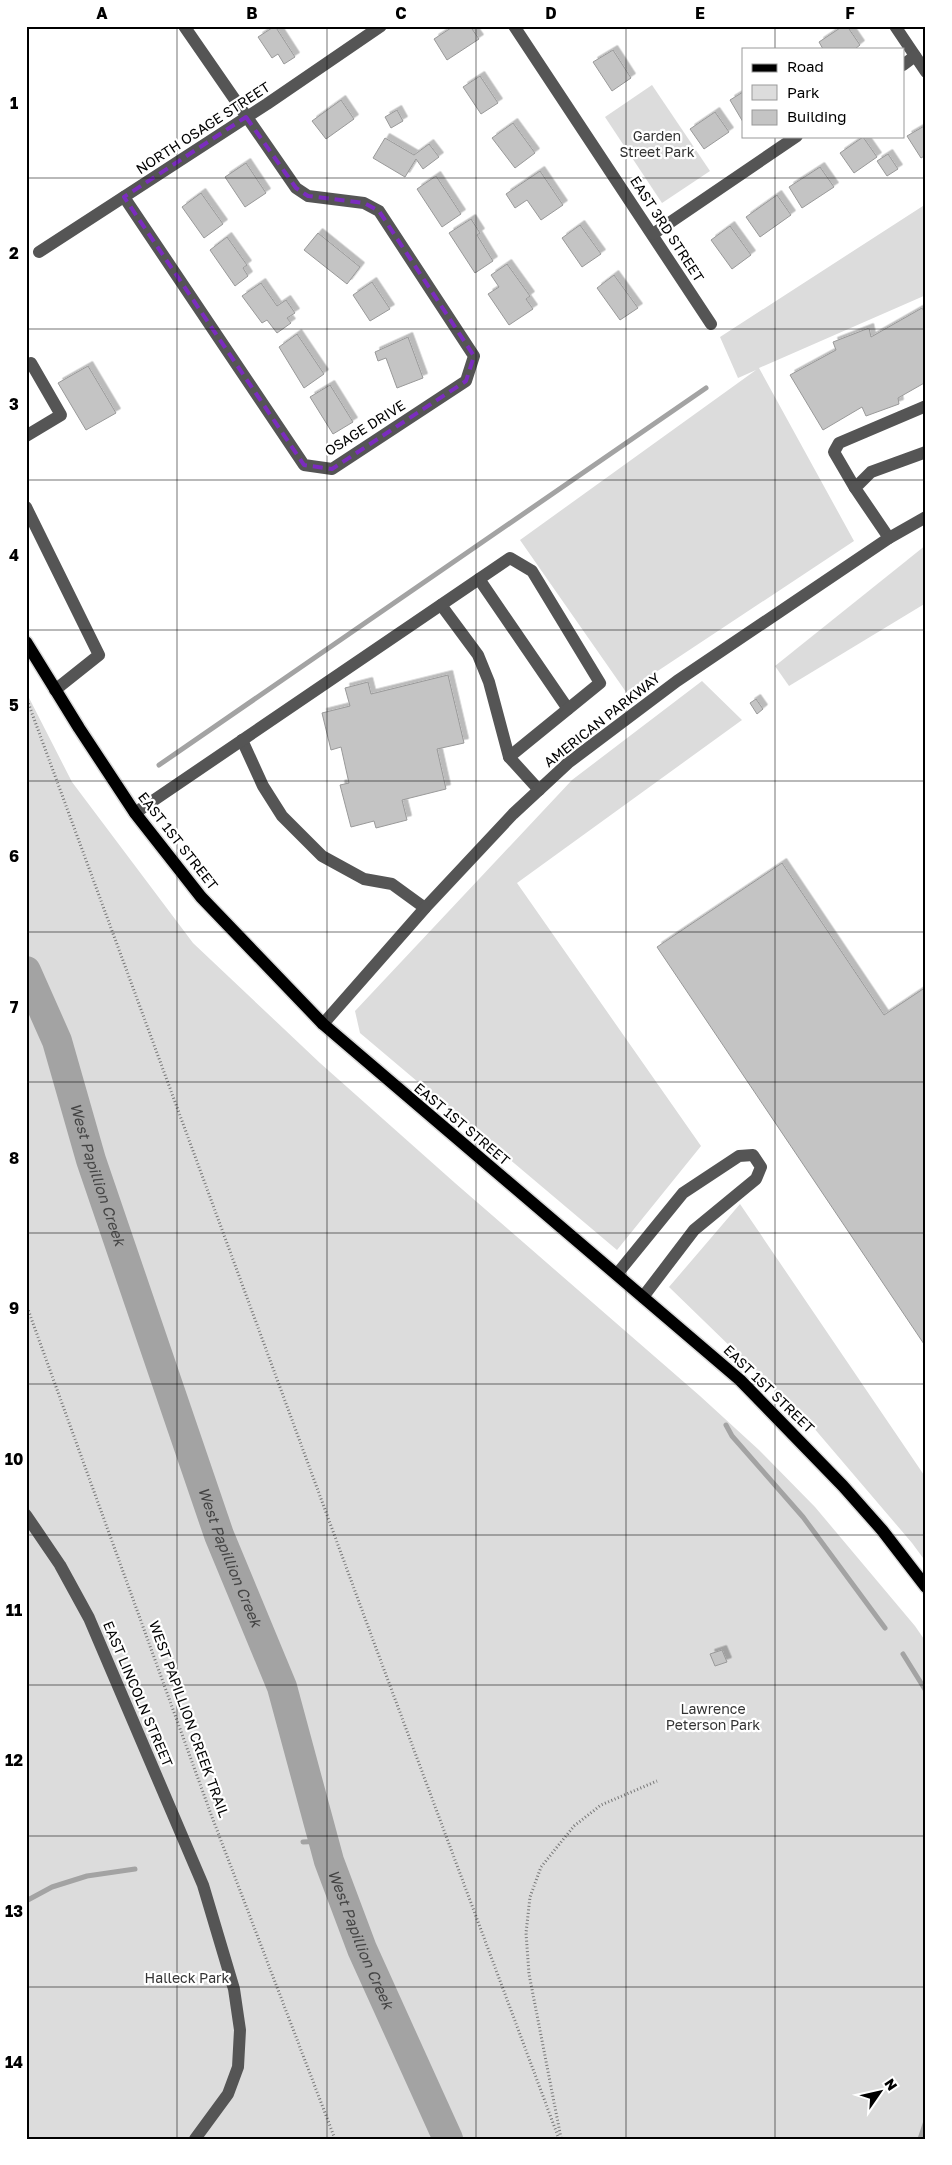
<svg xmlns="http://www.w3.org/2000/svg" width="952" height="2165" viewBox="0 0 952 2165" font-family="'Golos Text',sans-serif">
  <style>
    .green { fill: #dcdcdc }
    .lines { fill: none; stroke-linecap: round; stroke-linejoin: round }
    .stream { stroke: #a3a3a3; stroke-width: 5 }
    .river { stroke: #a3a3a3; stroke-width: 30 }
    .building { fill: #c4c4c4; stroke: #999; filter: url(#shadow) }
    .major-casing { stroke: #dbdbdb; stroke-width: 15 }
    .path { stroke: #777; stroke-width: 3; stroke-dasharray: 1 2.5; stroke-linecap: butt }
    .minor { stroke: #555; stroke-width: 12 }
    .major { stroke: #000; stroke-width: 12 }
    .marked { fill: none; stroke: #7b2cbf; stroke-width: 4; stroke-dasharray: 10 6; stroke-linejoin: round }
    .grid { fill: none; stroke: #000; stroke-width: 1; stroke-opacity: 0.55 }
    .labels { text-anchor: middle; stroke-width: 4.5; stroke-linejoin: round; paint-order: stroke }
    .street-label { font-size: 14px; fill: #000; stroke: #fff }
    .park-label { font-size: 14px; fill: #333; stroke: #fff }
    .water-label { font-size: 15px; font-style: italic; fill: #444; stroke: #fff }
    .neatline { fill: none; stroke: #000; stroke-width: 2 }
    .grid-label { font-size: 16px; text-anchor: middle; font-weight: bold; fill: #000 }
  </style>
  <defs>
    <filter id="shadow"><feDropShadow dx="4.5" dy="-4.5" stdDeviation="0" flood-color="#0004"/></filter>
  </defs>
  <rect width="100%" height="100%" fill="#fff"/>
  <!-- green -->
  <g class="green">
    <path d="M652 85 710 171 662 203 605 117Z"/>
    <path d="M926 204V295L759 368 854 541 626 692 520 540 756 370 738 378 720 337Z"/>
    <path d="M926 545V603L789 686 775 666Z"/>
    <path d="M702 681 742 720 517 883 701 1146 617 1250 360 1033 355 1011 572 780Z"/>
    <path d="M26 692 72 782 193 943 320 1063 455 1183 700 1396 759 1450 815 1507 915 1626 926 1642V2139H26Z"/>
    <path d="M740 1204 926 1478V1562L912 1543 813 1427 669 1287Z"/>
  </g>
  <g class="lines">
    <!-- stream -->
    <g class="stream">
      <path d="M159 765 706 388"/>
      <path d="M726 1425 732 1436 803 1517 885 1628"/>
      <path d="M903 1654 926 1691"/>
      <path d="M303 1842 323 1841"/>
      <path d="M26 1901 52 1887 87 1876 135 1869"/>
      <path d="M920 2139 926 2121"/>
    </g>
    <!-- river -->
    <path class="river" id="s1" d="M26 971 57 1041 91 1160 219 1535 282 1687 329 1861 362 1949 448 2139"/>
  </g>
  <!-- building -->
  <g class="building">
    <path d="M275 26 295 57 284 64 278 54 272 58 258 37Z"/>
    <path d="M454 26H470L479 39 447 60 434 39Z"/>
    <path d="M843 26H847L860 45 855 49H823L819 42Z"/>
    <path d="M613 50 631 78 612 91 593 62Z"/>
    <path d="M480 76 498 103 481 114 463 87Z"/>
    <path d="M743 92V122L730 100Z"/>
    <path d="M341 100 354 119 326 139 312 121Z"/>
    <path d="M397 110 403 121 391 128 385 117Z"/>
    <path d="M715 112 729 132 704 149 690 129Z"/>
    <path d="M513 123 535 153 515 168 492 138Z"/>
    <path d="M926 125V155L921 158 907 136Z"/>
    <path d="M863 137 877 157 854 173 840 153Z"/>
    <path d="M385 138 414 155 429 144 439 157 423 169 416 159 405 177 373 158Z"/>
    <path d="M888 154 898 169 887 176 877 161Z"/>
    <path d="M246 163 266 193 245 207 225 177Z"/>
    <path d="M820 167 834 187 802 208 789 187Z"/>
    <path d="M540 171 563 205 541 220 527 200 515 208 506 194Z"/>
    <path d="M436 176 461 214 442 227 417 189Z"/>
    <path d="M201 193 223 224 204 238 182 207Z"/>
    <path d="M777 195 791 215 760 237 746 217Z"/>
    <path d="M471 219 480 233 477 235 493 261 475 273 449 233Z"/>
    <path d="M580 225 601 254 582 267 562 238Z"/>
    <path d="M730 226 751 255 732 269 711 240Z"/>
    <path d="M318 233 360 267 347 284 304 250Z"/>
    <path d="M227 237 247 265 243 268 248 276 235 286 210 250Z"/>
    <path d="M507 264 530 296 526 299 533 309 509 325 488 294 499 287 491 275Z"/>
    <path d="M614 275 638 308 620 320 597 288Z"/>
    <path d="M372 282 390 309 370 321 353 295Z"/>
    <path d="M261 283 277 306 286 300 295 313 287 318 291 323 277 333 267 320 262 323 242 296Z"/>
    <path d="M922 308 926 315V382L898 398 899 404 866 416 862 407 823 430 790 375 836 350 833 342 869 328 871 337Z"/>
    <path d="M297 334 324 374 304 388 279 347Z"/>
    <path d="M408 337 423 378 397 388 386 358 378 361 375 352Z"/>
    <path d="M88 366 116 413 86 430 58 383Z"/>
    <path d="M330 385 353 422 333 434 310 397Z"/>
    <path d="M448 675 464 743 437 749 446 789 402 800 407 820 376 828 374 821 351 827 340 785 349 783 341 747 331 750 322 713 350 706 345 688 368 682 371 694Z"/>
    <path d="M756 699 763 709 757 714 750 703Z"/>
    <path d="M782 863 884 1015 923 989 926 993V1347L657 947Z"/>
    <path d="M722 1650 727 1662 715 1666 710 1654Z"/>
  </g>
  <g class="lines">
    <defs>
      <path id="major" d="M26 642 79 728 135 813 201 897 323 1024 740 1380 843 1486 882 1530 926 1587"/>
    </defs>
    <!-- major casing -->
    <use href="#major" class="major-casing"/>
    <!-- path -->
    <g class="path">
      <path d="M26 697 373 1640 559 2139"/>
      <path d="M26 1304 212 1817 335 2139"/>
      <path d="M561 2138 529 1974 526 1933 530 1897 541 1867 574 1826 601 1805 657 1781"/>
    </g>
    <!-- minor -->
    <g class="minor">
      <path d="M514 26 711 324"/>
      <path d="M895 26 926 72"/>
      <path d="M903 65 915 56"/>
      <path d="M124 197 304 465 332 469 466 381 474 356 379 211 364 203 308 196 296 188 184 26"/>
      <path d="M653 234 797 136"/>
      <path d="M39 252 267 104 381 26"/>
      <path d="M26 436 61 415 31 363"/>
      <path d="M855 488 834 452 839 443 926 406"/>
      <path d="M26 507 99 655 55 690"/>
      <path d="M889 538 855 488 871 472 926 452"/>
      <path d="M479 579 568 709"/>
      <path d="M441 605 478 655 489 682 509 757"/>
      <path d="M242 740 263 786 282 816 322 856 364 879 392 884 425 908"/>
      <path d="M135 813 510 558 532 571 600 683 509 757 539 790"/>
      <path d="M323 1024 425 908 513 814 568 763 677 681 889 538 926 517"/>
      <path d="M617 1274 683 1193 739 1156 753 1155 761 1167 756 1179 694 1230 643 1297"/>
      <path d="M26 1515 60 1565 89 1618 203 1885 234 1989 240 2030 238 2067 228 2094 195 2139"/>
    </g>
    <!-- major -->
    <use href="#major" class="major"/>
  </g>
  <!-- marked area -->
  <path class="marked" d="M246 117 296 188 308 196 364 203 379 211 474 356 466 381 332 469 304 465 124 197Z"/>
  <!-- grid -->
  <path class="grid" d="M177 26V2139M327 26V2139M476 26V2139M626 26V2139M775 26V49M775 136V2139M26 178H926M26 329H926M26 480H926M26 630H926M26 781H926M26 932H926M26 1082H926M26 1233H926M26 1384H926M26 1535H926M26 1685H926M26 1836H926M26 1987H926"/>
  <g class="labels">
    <!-- street labels -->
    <g class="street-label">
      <text transform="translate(203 128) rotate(-33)" y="5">NORTH OSAGE STREET</text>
      <text transform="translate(667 229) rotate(57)" y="5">EAST 3RD STREET</text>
      <text transform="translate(365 428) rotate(-32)" y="5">OSAGE DRIVE</text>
      <text transform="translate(602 720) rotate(-38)" y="5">AMERICAN PARKWAY</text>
      <text transform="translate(178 841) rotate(52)" y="5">EAST 1ST STREET</text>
      <text transform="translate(462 1124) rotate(40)" y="5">EAST 1ST STREET</text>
      <text transform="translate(769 1389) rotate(44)" y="5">EAST 1ST STREET</text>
      <text transform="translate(138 1694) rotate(67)" y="5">EAST LINCOLN STREET</text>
      <text transform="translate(189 1719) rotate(70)" y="5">WEST PAPILLION CREEK TRAIL</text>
    </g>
    <!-- park labels -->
    <g class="park-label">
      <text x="657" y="141">Garden<tspan x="657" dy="16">Street Park</tspan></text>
      <text x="713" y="1714">Lawrence<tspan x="713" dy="16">Peterson Park</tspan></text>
      <text x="187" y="1983">Halleck Park</text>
    </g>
    <!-- water labels -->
    <g class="water-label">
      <text dy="5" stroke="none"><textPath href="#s1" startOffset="216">West Papillion Creek</textPath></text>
      <text dy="5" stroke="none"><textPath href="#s1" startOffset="621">West Papillion Creek</textPath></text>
      <text dy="5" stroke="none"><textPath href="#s1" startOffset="1026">West Papillion Creek</textPath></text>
    </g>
  </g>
  <!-- border -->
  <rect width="952" height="2165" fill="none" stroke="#ffffff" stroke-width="55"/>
  <!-- legend -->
  <rect x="742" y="48" width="162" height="90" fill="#ffffff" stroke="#999999"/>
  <rect x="752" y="64" width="25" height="8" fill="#000000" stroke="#999999"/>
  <text x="787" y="72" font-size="15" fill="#000000">Road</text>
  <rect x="752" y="85" width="25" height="15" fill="#dcdcdc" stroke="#999999"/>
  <text x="787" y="98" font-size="15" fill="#000000">Park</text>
  <rect x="752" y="110" width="25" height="15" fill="#c4c4c4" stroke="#999999"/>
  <text x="787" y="122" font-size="15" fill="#000000">Building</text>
  <!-- north arrow -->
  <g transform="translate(880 2092) rotate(56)" stroke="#ffffff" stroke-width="4" paint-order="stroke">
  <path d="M0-4L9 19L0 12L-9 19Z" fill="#000000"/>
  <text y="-8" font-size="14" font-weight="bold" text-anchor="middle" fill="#000000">N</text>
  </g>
  <rect x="28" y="28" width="896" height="2110" class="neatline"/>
  <g class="grid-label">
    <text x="102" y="19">A</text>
    <text x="252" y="19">B</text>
    <text x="401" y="19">C</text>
    <text x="551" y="19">D</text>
    <text x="700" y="19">E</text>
    <text x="850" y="19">F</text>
    <text x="14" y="109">1</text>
    <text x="14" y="259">2</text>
    <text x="14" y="410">3</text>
    <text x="14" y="561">4</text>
    <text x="14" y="711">5</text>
    <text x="14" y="862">6</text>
    <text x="14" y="1013">7</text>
    <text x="14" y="1164">8</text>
    <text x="14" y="1314">9</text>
    <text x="14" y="1465">10</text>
    <text x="14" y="1616">11</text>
    <text x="14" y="1766">12</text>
    <text x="14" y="1917">13</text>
    <text x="14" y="2068">14</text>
  </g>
</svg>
